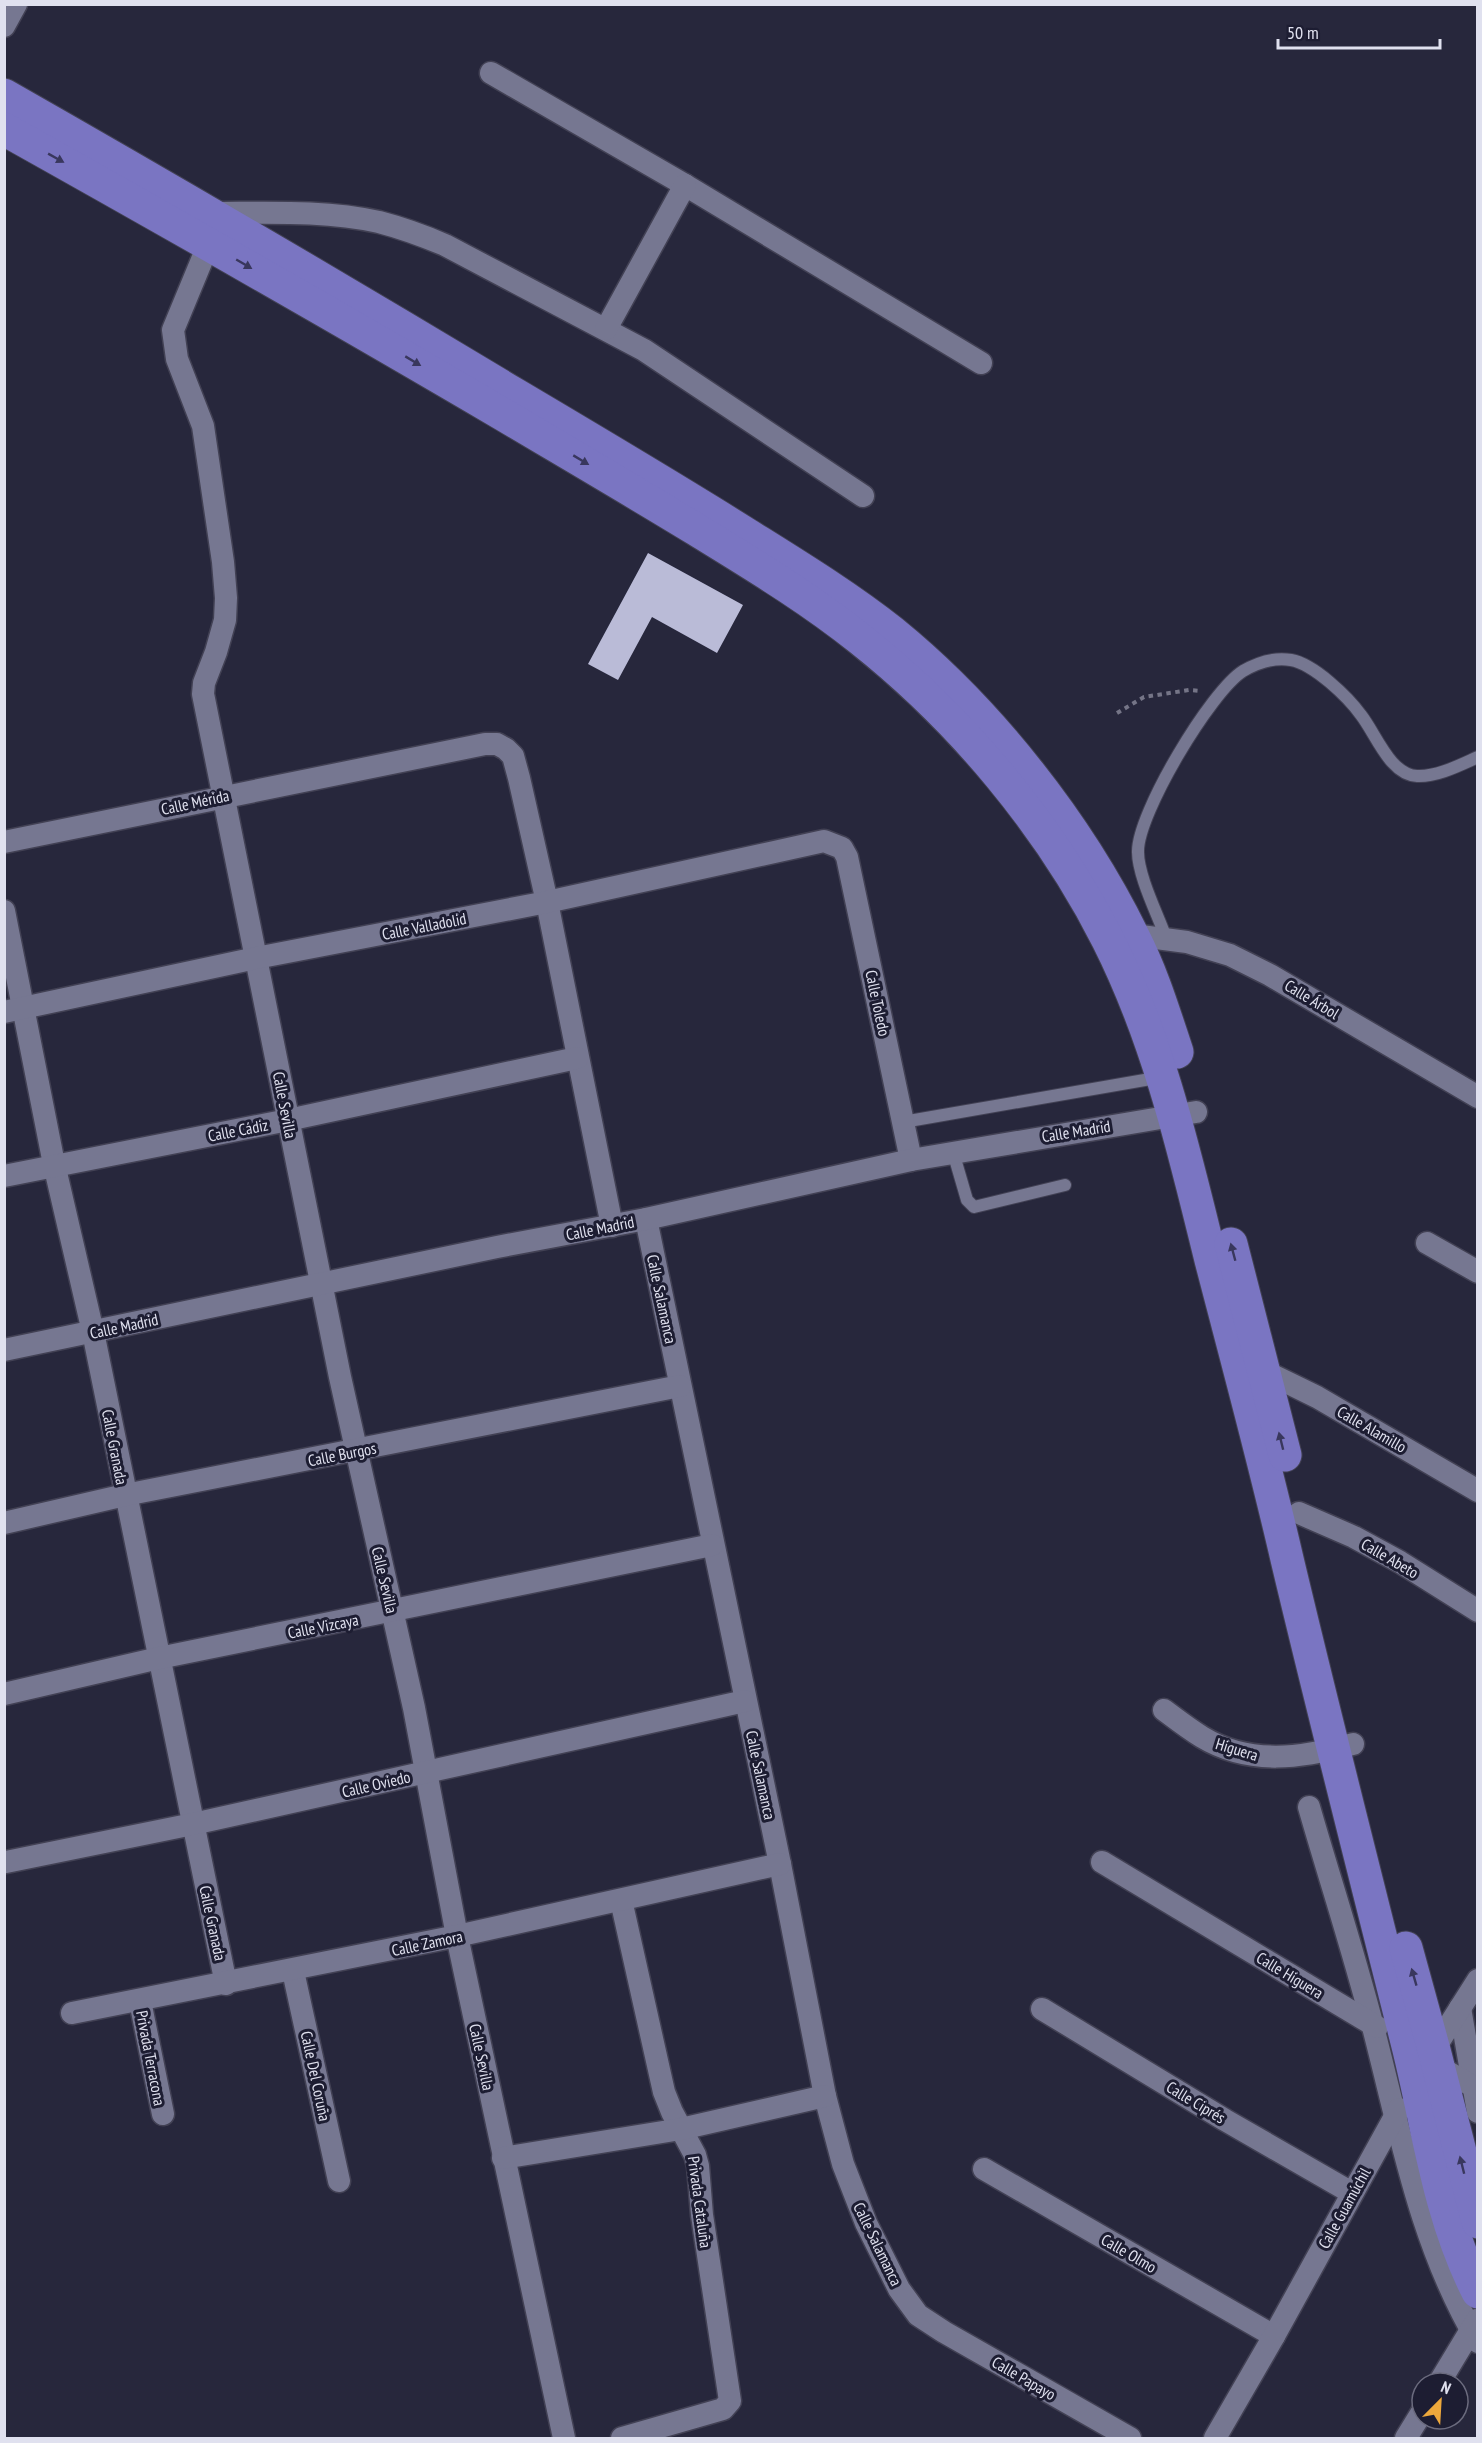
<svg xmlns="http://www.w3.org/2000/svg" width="1482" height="2443" viewBox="0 0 1482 2443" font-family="'PT Sans Narrow',sans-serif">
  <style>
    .building { fill: #babbd7 }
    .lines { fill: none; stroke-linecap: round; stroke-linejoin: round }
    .lane-casing { stroke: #424154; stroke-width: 14 }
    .street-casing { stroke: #424154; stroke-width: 25 }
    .primary-casing { stroke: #424154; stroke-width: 35 }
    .path { stroke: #757587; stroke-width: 4; stroke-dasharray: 4.5 4.5; stroke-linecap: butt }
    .lane { stroke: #767791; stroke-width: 12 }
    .street { stroke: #767791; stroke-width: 22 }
    .primary { stroke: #7a75c2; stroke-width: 33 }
    .oneway { fill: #39375d }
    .labels { text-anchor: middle; stroke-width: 6; stroke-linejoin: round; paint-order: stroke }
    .street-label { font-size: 16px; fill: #e0e1ef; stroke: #1d1d32 }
  </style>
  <rect width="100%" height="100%" fill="#27273c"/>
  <!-- building -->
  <path class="building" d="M648 553 743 605 717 653 652 617 618 680 588 664Z"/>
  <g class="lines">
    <defs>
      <g id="lane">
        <path d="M1166 938C1158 915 1138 876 1138 852 1137 814 1211 691 1243 671 1257 663 1274 657 1291 660 1314 664 1348 697 1361 715 1376 734 1390 775 1417 776 1437 777 1460 765 1478 757"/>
        <path d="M903 1122 1162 1077"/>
        <path d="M953 1152 967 1200 974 1207 1065 1185"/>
      </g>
      <g id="street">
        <path d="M4 26 16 4"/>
        <path d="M491 73 685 185 981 363"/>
        <path d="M212 213C267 213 325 210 379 222 402 228 424 236 445 245L644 350 863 496"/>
        <path d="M209 243 173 330 177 359 203 426 223 562 226 598 225 620 216 652 204 683 203 694 340 1377 414 1708 457 1936 564 2438"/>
        <path d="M606 329 685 185"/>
        <path d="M4 842 485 744H497L506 749 513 756 519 778 547 902 612 1226"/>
        <path d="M4 911 54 1164 93 1332 226 1984"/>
        <path d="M1133 935 1187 942 1230 955 1270 975 1478 1097"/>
        <path d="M4 1012 256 958 547 902 824 841 842 848 847 857 911 1160"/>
        <path d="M4 1176 288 1120 577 1058"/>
        <path d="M646 1219 780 1864 825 2096 843 2164 866 2223 899 2289 918 2315 944 2332 1130 2438"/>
        <path d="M1427 1243 1478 1272"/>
        <path d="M4 1350 497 1247 646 1219 911 1160 1196 1112"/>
        <path d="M1264 1371 1317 1397 1478 1491"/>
        <path d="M1299 1513 1354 1537 1400 1562 1478 1611"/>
        <path d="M4 1523 125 1495 680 1386"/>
        <path d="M4 1694 159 1658 712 1545"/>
        <path d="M1164 1710C1176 1719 1189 1729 1202 1737 1250 1766 1302 1758 1353 1744"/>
        <path d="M1309 1807C1330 1880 1354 1953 1373 2027 1401 2135 1420 2244 1478 2342"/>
        <path d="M6 1862 193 1824 745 1701"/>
        <path d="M1102 1862 1377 2027"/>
        <path d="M621 1900 664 2092 672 2112 695 2155 698 2166 702 2215 730 2401 723 2409 622 2438"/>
        <path d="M293 1971 339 2181"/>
        <path d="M140 2001 163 2114"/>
        <path d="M1460 2008 1478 2112"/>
        <path d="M1042 2009 1225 2120 1352 2193"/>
        <path d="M72 2013 457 1936 780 1864"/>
        <path d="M1429 2057 1478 1980"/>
        <path d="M1432 2063 1478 2089"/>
        <path d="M503 2158 681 2129 825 2096"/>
        <path d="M984 2169 1274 2336"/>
        <path d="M1439 2383 1477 2320"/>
        <path d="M1215 2438 1274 2336 1399 2109"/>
        <path d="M1406 2438 1422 2412"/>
      </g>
      <g id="primary">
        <path d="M4 95C176 193 347 293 516 395 592 440 668 485 743 532 794 564 845 595 892 632 989 711 1078 824 1133 936 1152 973 1164 1013 1177 1052"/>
        <path d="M4 129C172 223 339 318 504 415 568 453 633 491 697 530 752 564 809 598 860 639 961 719 1050 825 1108 940 1159 1041 1184 1151 1211 1260 1237 1360 1264 1459 1287 1559 1326 1723 1368 1886 1409 2050 1429 2132 1439 2216 1478 2292"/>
        <path d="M1231 1244 1285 1455"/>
        <path d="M1406 1948 1434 2050 1478 2222"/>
      </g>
    </defs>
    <!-- lane casing -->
    <use href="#lane" class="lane-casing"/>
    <!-- street casing -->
    <use href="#street" class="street-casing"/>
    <!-- primary casing -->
    <use href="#primary" class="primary-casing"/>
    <!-- path -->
    <path class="path" d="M1117 713 1144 697 1189 690 1202 691"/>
    <!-- lane -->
    <use href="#lane" class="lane"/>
    <!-- street -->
    <use href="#street" class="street"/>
    <!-- primary -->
    <use href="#primary" class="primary"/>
  </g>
  <!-- one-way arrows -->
  <defs><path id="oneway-solid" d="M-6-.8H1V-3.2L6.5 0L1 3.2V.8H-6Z" transform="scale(1.5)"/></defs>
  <g class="oneway">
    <use href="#oneway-solid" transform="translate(56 158) rotate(29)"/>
    <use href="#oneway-solid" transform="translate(244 264) rotate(30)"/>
    <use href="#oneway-solid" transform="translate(413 361) rotate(31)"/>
    <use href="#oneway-solid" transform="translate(581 460) rotate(31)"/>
    <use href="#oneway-solid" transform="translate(1233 1252) rotate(-105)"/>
    <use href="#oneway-solid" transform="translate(1281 1441) rotate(-104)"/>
    <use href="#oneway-solid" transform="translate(1414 1977) rotate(-106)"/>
    <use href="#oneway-solid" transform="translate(1462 2165) rotate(-104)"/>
  </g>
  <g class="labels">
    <!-- street labels -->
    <g class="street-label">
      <text transform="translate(195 802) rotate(-12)" y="6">Calle Mérida</text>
      <text transform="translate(424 926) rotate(-11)" y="6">Calle Valladolid</text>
      <text transform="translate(1312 999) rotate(31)" y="6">Calle Árbol</text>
      <text transform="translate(878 1003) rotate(78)" y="6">Calle Toledo</text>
      <text transform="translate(285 1105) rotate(79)" y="6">Calle Sevilla</text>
      <text transform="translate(238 1130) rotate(-11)" y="6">Calle Cádiz</text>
      <text transform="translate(1076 1131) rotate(-9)" y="6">Calle Madrid</text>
      <text transform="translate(600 1228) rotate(-11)" y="6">Calle Madrid</text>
      <text transform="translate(662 1299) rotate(78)" y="6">Calle Salamanca</text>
      <text transform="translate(124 1326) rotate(-12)" y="6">Calle Madrid</text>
      <text transform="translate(1372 1429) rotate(30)" y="6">Calle Alamillo</text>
      <text transform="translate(115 1447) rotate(79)" y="6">Calle Granada</text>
      <text transform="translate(342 1454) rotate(-11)" y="6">Calle Burgos</text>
      <text transform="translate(1390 1558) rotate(30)" y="6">Calle Abeto</text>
      <text transform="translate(385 1580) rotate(77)" y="6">Calle Sevilla</text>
      <text transform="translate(323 1626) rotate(-11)" y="6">Calle Vizcaya</text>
      <text transform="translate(1237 1749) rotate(17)" y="6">Higuera</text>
      <text transform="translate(761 1775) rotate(78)" y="6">Calle Salamanca</text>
      <text transform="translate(376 1784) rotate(-13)" y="6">Calle Oviedo</text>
      <text transform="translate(213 1923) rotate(78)" y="6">Calle Granada</text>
      <text transform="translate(427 1943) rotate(-12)" y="6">Calle Zamora</text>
      <text transform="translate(1290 1975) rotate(31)" y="6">Calle Higuera</text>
      <text transform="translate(482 2057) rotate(78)" y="6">Calle Sevilla</text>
      <text transform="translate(151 2058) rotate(79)" y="6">Privada Terracona</text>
      <text transform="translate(316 2076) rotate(78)" y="6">Calle Del Coruña</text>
      <text transform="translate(1196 2102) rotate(31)" y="6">Calle Ciprés</text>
      <text transform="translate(700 2202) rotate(82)" y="6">Privada Cataluña</text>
      <text transform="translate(1344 2208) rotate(-61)" y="6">Calle Guamúchil</text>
      <text transform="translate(878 2244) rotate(64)" y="6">Calle Salamanca</text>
      <text transform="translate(1129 2253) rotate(30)" y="6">Calle Olmo</text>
      <text transform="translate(1024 2378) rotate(30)" y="6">Calle Papayo</text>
    </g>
  </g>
  <!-- border -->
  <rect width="1482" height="2443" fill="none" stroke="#e0e1ef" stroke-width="12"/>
  <!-- north arrow -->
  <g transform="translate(1440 2401) rotate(24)"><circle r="28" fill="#1d1d32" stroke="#6b6b7e" stroke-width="1.5"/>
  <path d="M0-4.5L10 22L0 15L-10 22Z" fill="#eda83c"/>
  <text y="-9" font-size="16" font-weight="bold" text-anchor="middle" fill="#e0e1ef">N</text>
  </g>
  <!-- scale -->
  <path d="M1278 39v9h162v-9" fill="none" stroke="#e0e1ef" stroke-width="3"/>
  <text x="1287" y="39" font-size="18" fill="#e0e1ef" stroke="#1d1d32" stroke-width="4.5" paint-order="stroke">50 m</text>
</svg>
